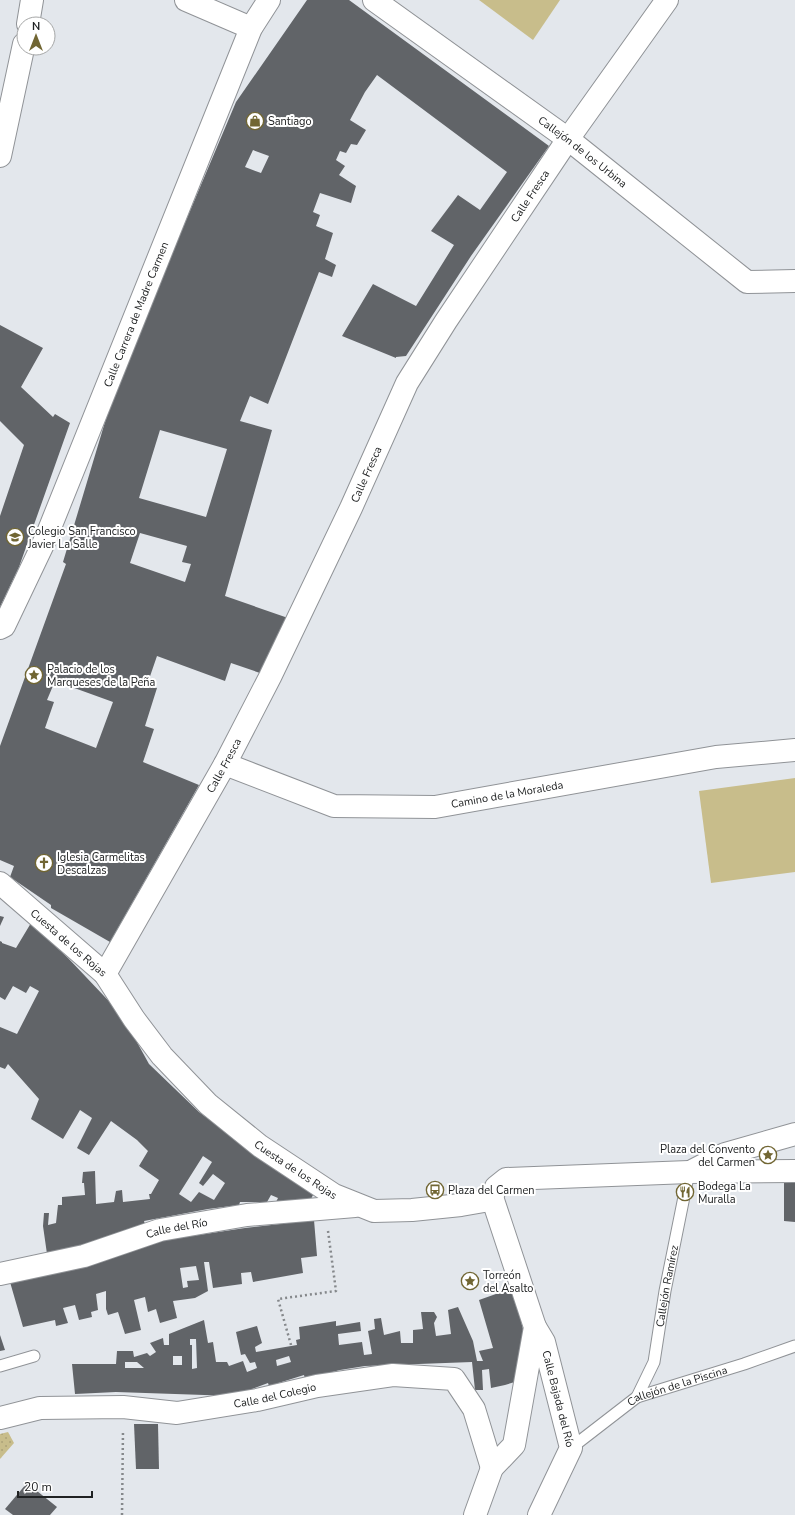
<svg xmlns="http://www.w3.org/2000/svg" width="795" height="1515" viewBox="0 0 795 1515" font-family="'Nunito Sans',sans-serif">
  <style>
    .green { fill: #c8bd8b }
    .garden { fill: url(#garden-dots) }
    .building { fill: #616468; fill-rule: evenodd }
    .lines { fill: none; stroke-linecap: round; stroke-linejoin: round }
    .service-casing { stroke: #909397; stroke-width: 13 }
    .minor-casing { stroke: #909397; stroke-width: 24 }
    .tertiary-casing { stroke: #909397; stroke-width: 24 }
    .path { stroke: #85888b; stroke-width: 2.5; stroke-dasharray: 2 3; stroke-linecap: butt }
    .service { stroke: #fff; stroke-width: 11 }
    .minor { stroke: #fff; stroke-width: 22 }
    .tertiary { stroke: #fff; stroke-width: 22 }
    .labels { text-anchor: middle; stroke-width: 4; stroke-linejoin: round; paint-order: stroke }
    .poi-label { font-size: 11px; fill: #202223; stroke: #fff; text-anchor: start }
    .street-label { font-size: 11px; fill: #202223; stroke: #fff }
  </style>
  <defs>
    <pattern id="garden-dots" width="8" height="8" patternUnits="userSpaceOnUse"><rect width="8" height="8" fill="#c8bd8b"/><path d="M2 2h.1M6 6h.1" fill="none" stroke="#aca278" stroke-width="1.8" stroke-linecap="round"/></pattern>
  </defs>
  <rect width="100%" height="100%" fill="#e3e7ec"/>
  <!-- green -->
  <g class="green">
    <path d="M479 0H560L533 40Z"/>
    <path d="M795 778V872L711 883 699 791Z"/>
  </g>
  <!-- garden -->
  <path class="garden" d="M8 1432 14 1443 0 1459V1434Z"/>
  <!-- building -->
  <g class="building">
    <path d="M307 0H349L549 146 471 256 406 356 396 357V358L342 336 373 284 416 306 454 245 431 231 458 195 480 210 507 172 377 75 365 92 350 120 366 130 357 145 351 144 346 153 340 151 336 160 345 166 339 175 356 186 351 203 320 193 313 212 320 215 316 226 333 233 325 259 336 265 332 277 319 272 268 404 250 396 240 421 272 430 225 596 288 618 263 674 231 663 225 681 157 656 147 685 157 688 145 726 154 729 143 762 199 785 110 942 51 908V905L10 877 14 866 0 860V746L66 564 63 562 105 422 130 353 236 102ZM253 150 269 156 261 173 245 167ZM160 430 227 449 206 517 139 498ZM140 533 187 546 182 562 191 564 185 582 130 563ZM55 681 113 702 96 748 45 728 54 702 47 700Z"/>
    <path d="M0 325 43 348 21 387 53 417 55 414 70 423 19 567 0 607V516L24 445 0 421Z"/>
    <path d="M0 916 4 917 0 926Z"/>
    <path d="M31 923 68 958 122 1015 149 1064 199 1112 313 1195 310 1201 276 1202 278 1198 271 1195 267 1202H240L239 1205 208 1209 144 1221 145 1224 88 1245 47 1254 43 1226 44 1213H49L48 1225 56 1223 58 1205H62V1197L85 1195 84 1183H82L83 1172 95 1171 96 1204 114 1202 116 1191 122 1190 123 1202 150 1199 149 1194H151L159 1180 139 1166 148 1151 137 1140 111 1121 89 1155 77 1148 92 1118 80 1110 63 1139 31 1119 39 1099 8 1064 5 1069 0 1067V1027L17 1034 39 991 30 986 26 993 13 986 5 1000 0 997V941L2 942V943L16 948ZM203 1156 212 1162 199 1183 203 1186 213 1174 225 1183 214 1200 199 1192 191 1202 179 1194Z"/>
    <path d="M784 1178 795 1179V1222L784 1221Z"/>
    <path d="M314 1220 317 1256 301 1258 303 1273 253 1282 251 1272 241 1273 242 1284 213 1288 209 1262H204L208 1291 195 1298 173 1301 177 1318 160 1323 156 1309 148 1312 145 1297 134 1300 141 1330 125 1334 118 1312 108 1315 106 1309V1291L96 1294 98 1310 91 1312 92 1317 79 1320 75 1305 63 1308 68 1323 56 1326 55 1320 23 1327 10 1282 124 1254 165 1240 245 1228ZM196 1266 199 1280 187 1281 188 1287 183 1288 180 1268Z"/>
    <path d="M513 1288 523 1329 518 1381 505 1385 491 1388 489 1369 482 1370 483 1390H475L472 1362 365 1366 340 1370 305 1379 304 1375 269 1386 268 1383 234 1396 116 1392 75 1394 72 1364H116L117 1351H133L134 1357 147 1353 150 1356 156 1352 150 1343 163 1338 164 1345H169V1334L204 1320 208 1343 213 1342 216 1362H227L229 1366 243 1361 247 1372 257 1368 255 1362 250 1363 245 1354 241 1355 236 1332 257 1326 262 1343 255 1347 256 1352 297 1345 296 1340 300 1339 299 1327 336 1321V1326L360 1322 361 1331 338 1334 339 1345 362 1342 364 1355 372 1354 368 1331 375 1329 374 1319 381 1318 384 1335 400 1331 401 1343H413V1330L423 1329 421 1312H434L437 1317 434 1323 436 1336 451 1334 448 1310 458 1307 473 1341 477 1361H483L479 1351 493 1348 479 1300ZM190 1339H196L197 1368 192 1369V1345H190ZM173 1356H182V1365H173ZM289 1356 291 1362 277 1366 276 1360ZM125 1362H137L144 1368H125Z"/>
    <path d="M0 1335 5 1350 0 1351Z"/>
    <path d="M134 1424H158L159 1469H136Z"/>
    <path d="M27 1483 57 1507 50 1515H13L5 1509Z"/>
  </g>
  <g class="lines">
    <defs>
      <g id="service">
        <path d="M0 1366 34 1356"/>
        <path id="s1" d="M637 1397 654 1362 665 1291 689 1172"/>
        <path id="s2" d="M571 1448 637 1397 744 1364 795 1346"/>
      </g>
      <g id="minor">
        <path d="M186 0 251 28"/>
        <path id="s3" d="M374 0 568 139 747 282 795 281"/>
        <path d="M28 24 32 0"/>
        <path d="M0 156 24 44"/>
        <path id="s4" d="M225 764 334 806 435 807 716 757 795 750"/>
        <path id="s5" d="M0 883 105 974 134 1019 162 1056 208 1104 260 1146 334 1195 374 1211 412 1210 461 1205 484 1201 492 1197 496 1187 506 1179 689 1172 795 1171"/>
        <path id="s6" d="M105 974 225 764 270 677 351 508 407 383 446 321 568 139 667 0"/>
        <path d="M694 1170 725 1154 795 1134"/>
        <path id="s7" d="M0 1274 84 1256 160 1230 247 1215 355 1206"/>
        <path id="s8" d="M535 1327 544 1342 571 1448 539 1515"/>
        <path id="s9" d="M0 1418 40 1408 123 1407 177 1413 257 1400 317 1386 393 1375 454 1379 474 1409 492 1468"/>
        <path d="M475 1515 492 1468 514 1445 535 1327 492 1197"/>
      </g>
      <g id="tertiary">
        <path id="s10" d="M0 628 4 626 45 540 251 28 269 0"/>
      </g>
    </defs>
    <!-- service casing -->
    <use href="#service" class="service-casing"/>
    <!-- minor casing -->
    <use href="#minor" class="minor-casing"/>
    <!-- tertiary casing -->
    <use href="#tertiary" class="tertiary-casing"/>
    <!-- path -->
    <g class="path">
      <path d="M291 1345 278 1299 336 1291 328 1231"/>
      <path d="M122 1515 123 1430"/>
    </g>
    <!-- service -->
    <use href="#service" class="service"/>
    <!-- minor -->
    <use href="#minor" class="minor"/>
    <!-- tertiary -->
    <use href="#tertiary" class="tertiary"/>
  </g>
  <!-- icons -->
  <defs>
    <symbol id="shop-ring" viewBox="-11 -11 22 22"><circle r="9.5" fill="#fff" stroke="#716633" stroke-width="1.5"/><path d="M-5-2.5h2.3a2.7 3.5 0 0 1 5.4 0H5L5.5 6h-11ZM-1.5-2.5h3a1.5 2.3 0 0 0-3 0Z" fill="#716633"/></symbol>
    <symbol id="school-ring" viewBox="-11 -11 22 22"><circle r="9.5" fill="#fff" stroke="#716633" stroke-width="1.5"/><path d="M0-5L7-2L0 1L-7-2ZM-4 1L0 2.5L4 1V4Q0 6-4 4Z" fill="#716633"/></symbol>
    <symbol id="sight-ring" viewBox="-11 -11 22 22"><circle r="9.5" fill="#fff" stroke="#716633" stroke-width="1.5"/><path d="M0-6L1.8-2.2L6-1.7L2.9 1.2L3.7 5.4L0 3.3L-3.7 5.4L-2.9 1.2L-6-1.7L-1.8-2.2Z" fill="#716633"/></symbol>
    <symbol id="church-ring" viewBox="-11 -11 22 22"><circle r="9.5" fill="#fff" stroke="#716633" stroke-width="1.5"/><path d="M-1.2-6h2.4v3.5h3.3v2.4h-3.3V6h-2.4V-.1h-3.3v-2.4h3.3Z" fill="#716633"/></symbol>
    <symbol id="bus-ring" viewBox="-11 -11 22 22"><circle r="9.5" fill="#fff" stroke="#716633" stroke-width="1.5"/><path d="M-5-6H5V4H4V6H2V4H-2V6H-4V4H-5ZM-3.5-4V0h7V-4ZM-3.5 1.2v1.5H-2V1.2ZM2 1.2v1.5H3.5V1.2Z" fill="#716633"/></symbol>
    <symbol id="restaurant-ring" viewBox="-11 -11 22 22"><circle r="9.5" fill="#fff" stroke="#716633" stroke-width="1.5"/><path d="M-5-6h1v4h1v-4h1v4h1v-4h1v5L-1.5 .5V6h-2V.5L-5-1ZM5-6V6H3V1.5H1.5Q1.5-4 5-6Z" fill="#716633"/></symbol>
  </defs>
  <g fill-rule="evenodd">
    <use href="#shop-ring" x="245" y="111" width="20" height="20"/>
    <use href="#school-ring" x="5" y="527" width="20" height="20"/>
    <use href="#sight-ring" x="24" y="665" width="20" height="20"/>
    <use href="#church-ring" x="34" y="853" width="20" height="20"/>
    <use href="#sight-ring" x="758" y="1145" width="20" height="20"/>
    <use href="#bus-ring" x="425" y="1180" width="20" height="20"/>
    <use href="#restaurant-ring" x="675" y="1182" width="20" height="20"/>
    <use href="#sight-ring" x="460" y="1271" width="20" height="20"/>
  </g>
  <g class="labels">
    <!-- poi labels -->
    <g class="poi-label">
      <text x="268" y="125">Santiago</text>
      <text x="28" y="535">Colegio San Francisco<tspan x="28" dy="13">Javier La Salle</tspan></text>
      <text x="47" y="673">Palacio de los<tspan x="47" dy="13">Marqueses de la Peña</tspan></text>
      <text x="57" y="861">Iglesia Carmelitas<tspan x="57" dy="13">Descalzas</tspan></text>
      <text x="755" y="1153" text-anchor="end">Plaza del Convento<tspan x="755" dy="13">del Carmen</tspan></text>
      <text x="698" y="1190">Bodega La<tspan x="698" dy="13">Muralla</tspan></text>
      <text x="448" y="1194">Plaza del Carmen</text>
      <text x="483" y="1279">Torreón<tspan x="483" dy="13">del Asalto</tspan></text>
    </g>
    <!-- street labels -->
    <g class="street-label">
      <text dy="4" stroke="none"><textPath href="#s3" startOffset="258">Callejón de los Urbina</textPath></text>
      <text dy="4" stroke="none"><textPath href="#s6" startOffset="888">Calle Fresca</textPath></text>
      <text dy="4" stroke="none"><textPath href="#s10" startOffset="343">Calle Carrera de Madre Carmen</textPath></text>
      <text dy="4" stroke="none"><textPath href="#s6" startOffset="564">Calle Fresca</textPath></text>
      <text dy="4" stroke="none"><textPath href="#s6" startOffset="240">Calle Fresca</textPath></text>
      <text dy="4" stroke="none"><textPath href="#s4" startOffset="291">Camino de la Moraleda</textPath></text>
      <text dy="4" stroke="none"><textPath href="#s5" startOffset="91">Cuesta de los Rojas</textPath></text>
      <text dy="4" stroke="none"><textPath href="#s5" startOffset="415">Cuesta de los Rojas</textPath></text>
      <text dy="4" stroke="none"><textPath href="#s7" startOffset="183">Calle del Río</textPath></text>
      <text dy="4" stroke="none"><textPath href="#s1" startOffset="116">Callejón Ramírez</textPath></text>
      <text dy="4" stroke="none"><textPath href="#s2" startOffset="125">Callejón de la Piscina</textPath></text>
      <text dy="4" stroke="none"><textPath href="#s9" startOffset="278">Calle del Colegio</textPath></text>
      <text dy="4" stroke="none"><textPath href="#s8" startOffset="76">Calle Bajada del Río</textPath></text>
    </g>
  </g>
  <!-- north arrow -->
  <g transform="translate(36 36)"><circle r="19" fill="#ffffff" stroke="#a6a7a7"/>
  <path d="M0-3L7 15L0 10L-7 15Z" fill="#716633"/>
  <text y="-6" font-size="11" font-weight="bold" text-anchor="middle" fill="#202223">N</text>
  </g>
  <!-- scale -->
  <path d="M18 1491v6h74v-6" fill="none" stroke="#202223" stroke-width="2"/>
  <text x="24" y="1491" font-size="12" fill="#202223" stroke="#ffffff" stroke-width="3" paint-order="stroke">20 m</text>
</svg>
